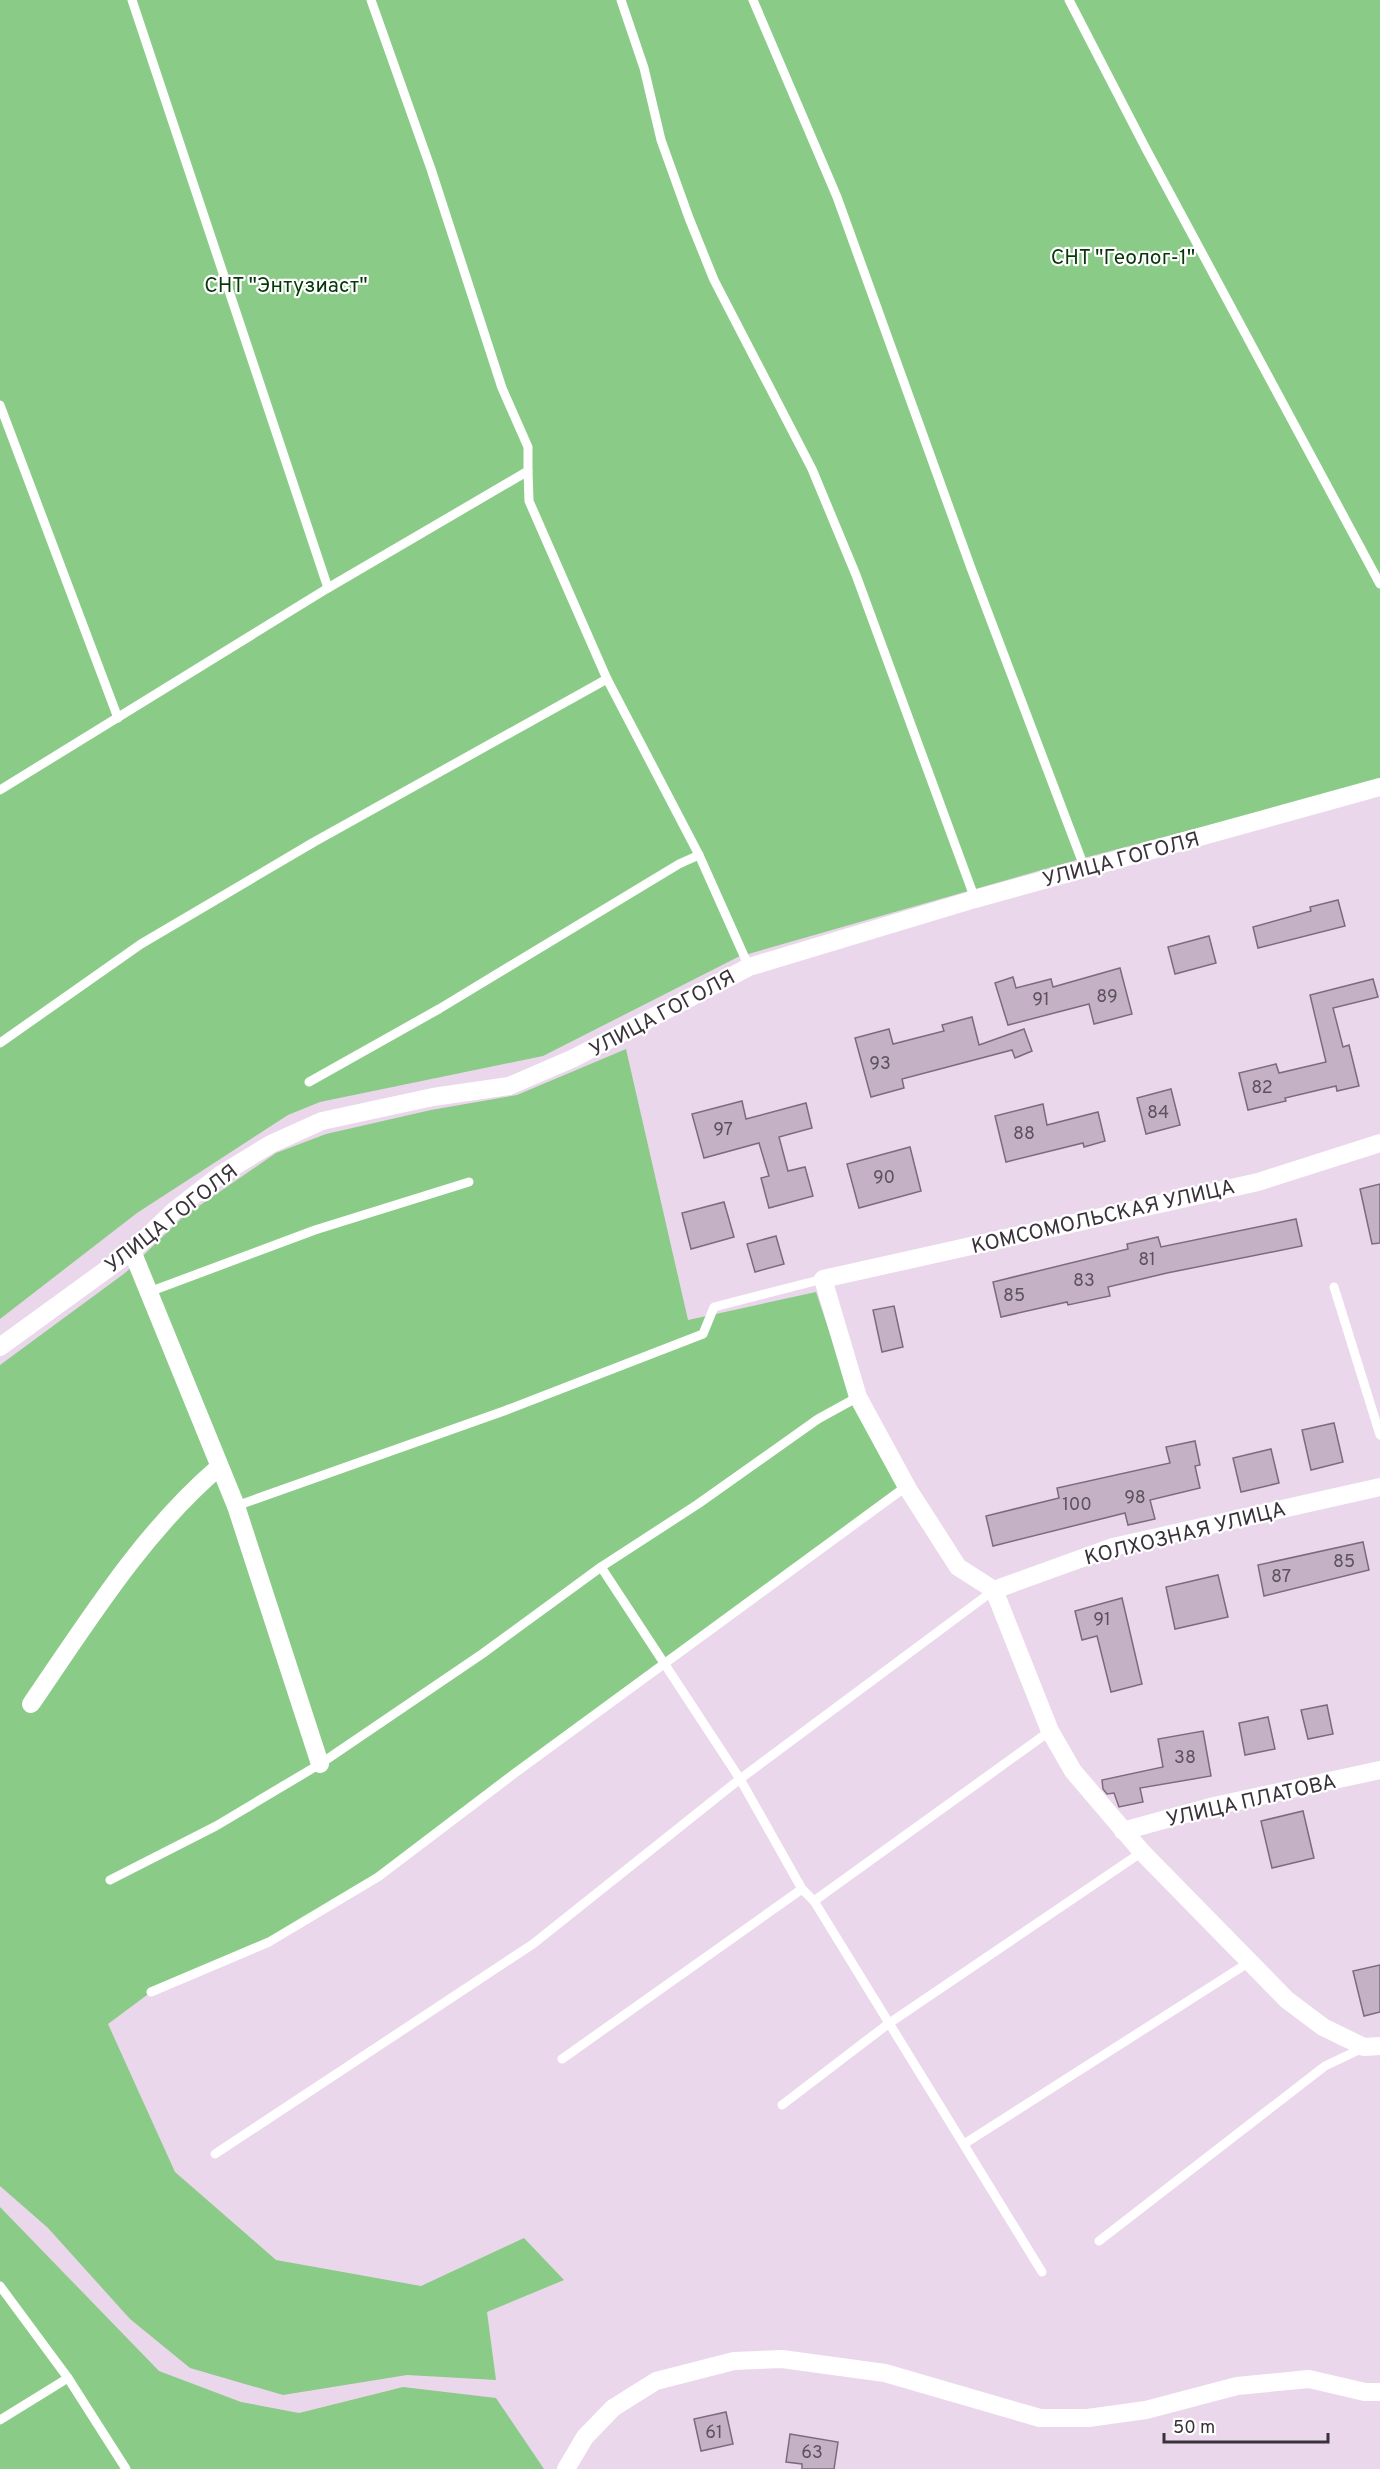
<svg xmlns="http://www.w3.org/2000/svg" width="1380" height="2469" viewBox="0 0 1380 2469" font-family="Overpass,sans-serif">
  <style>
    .green { fill: #8acb87 }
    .building { fill: #c4b1c5; stroke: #7c6b7d; stroke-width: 1.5 }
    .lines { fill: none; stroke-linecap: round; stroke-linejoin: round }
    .lane { stroke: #fff; stroke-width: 9 }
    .street { stroke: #fff; stroke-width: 18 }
    .labels { text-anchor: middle; stroke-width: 4.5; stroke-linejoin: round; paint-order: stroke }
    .number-label { font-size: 18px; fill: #5c525d }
    .park-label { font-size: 21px; fill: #053707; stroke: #fff }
    .street-label { font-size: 21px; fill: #3a323a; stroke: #fff }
  </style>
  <rect width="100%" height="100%" fill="#ebd7eb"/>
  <!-- green -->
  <g class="green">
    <path d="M0 0H1380V780L1080 859 738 957 543 1056 320 1102 288 1115 137 1213 0 1319Z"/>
    <path d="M626 1049 688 1320 816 1292 854 1405 900 1491 378 1877 269 1942 151 1992 108 2024 175 2172 276 2260 421 2286 524 2238 564 2280 487 2312 496 2380 407 2375 283 2395 190 2368 130 2319 48 2228 0 2186V1365L125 1273 183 1217 276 1153 326 1134 431 1110 517 1095Z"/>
    <path d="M0 2207 159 2371 241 2402 299 2413 403 2387 496 2398 544 2469H0Z"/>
  </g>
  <!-- building -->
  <g class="building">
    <path d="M1338 900 1345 926 1258 948 1253 927 1311 911 1310 907Z"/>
    <path d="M1209 936 1216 963 1175 974 1168 947Z"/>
    <path d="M1120 968 1132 1014 1094 1024 1089 1004 1008 1025 995 983 1013 977 1016 988 1051 979 1053 987Z"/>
    <path d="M1373 979 1378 997 1333 1008 1343 1047 1349 1045 1359 1086 1337 1091 1336 1086 1285 1098 1286 1101 1248 1110 1239 1073 1276 1064 1279 1073 1326 1062 1310 995Z"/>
    <path d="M972 1017 979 1045 1024 1029 1032 1051 1015 1058 1012 1050 902 1079 904 1088 871 1097 855 1038 889 1029 893 1044 944 1031 942 1025Z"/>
    <path d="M1171 1089 1180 1125 1146 1134 1137 1098Z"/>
    <path d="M742 1101 746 1119 806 1103 812 1128 779 1137 788 1171 805 1167 813 1196 769 1208 761 1178 769 1176 759 1143 704 1158 692 1114Z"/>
    <path d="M1043 1104 1047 1125 1098 1112 1105 1141 1084 1147 1083 1143 1006 1162 995 1116Z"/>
    <path d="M910 1147 921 1191 859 1208 847 1164Z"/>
    <path d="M1380 1184V1243L1372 1244 1360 1189Z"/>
    <path d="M724 1202 734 1237 691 1249 682 1213Z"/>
    <path d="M1296 1219 1302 1246 1167 1273 1108 1287 1110 1296 1068 1305 1067 1302 1001 1317 993 1282 1128 1249 1127 1244 1158 1237 1161 1247Z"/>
    <path d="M776 1236 784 1264 755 1272 747 1244Z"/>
    <path d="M894 1306 903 1347 882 1352 873 1310Z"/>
    <path d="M1334 1423 1343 1462 1311 1470 1302 1430Z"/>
    <path d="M1195 1441 1200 1465 1195 1466 1200 1488 1150 1500 1155 1519 1128 1525 1125 1513 993 1546 986 1516 1059 1498 1057 1488 1170 1463 1166 1447Z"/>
    <path d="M1271 1449 1279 1483 1241 1492 1233 1458Z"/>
    <path d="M1363 1542 1369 1570 1264 1596 1258 1565Z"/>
    <path d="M1218 1575 1228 1617 1175 1629 1166 1587Z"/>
    <path d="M1122 1598 1142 1684 1111 1692 1097 1636 1082 1640 1075 1611Z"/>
    <path d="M1327 1705 1333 1734 1308 1739 1301 1710Z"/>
    <path d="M1268 1717 1275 1749 1245 1755 1239 1723Z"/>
    <path d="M1203 1731 1211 1776 1140 1788 1143 1802 1119 1807 1114 1793 1107 1794 1103 1789 1102 1780 1163 1767 1158 1739Z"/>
    <path d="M1303 1811 1314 1858 1272 1868 1261 1821Z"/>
    <path d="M1380 1965V2012L1364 2016 1353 1971Z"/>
    <path d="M726 2412 733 2444 701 2451 694 2419Z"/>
    <path d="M790 2434 838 2442 834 2469H802V2464L786 2462Z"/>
  </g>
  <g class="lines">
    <!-- lane -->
    <g class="lane">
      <path d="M132 0 328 588"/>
      <path d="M621 0 644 68 661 140 689 218 714 280 812 469 856 575 975 899"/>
      <path d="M753 0 837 197 971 568 1085 869"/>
      <path d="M1069 0 1145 147 1380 584"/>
      <path d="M0 405 118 718"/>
      <path d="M528 471 529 501 607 679 699 855 749 967"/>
      <path d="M0 790 328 588 528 471V447L502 388 431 169 371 0"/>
      <path d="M0 1043 141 944 314 842 607 679"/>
      <path d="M309 1082 439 1009 679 864 699 855"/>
      <path d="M1334 1287 1380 1435"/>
      <path d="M149 1292 315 1230 469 1182"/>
      <path d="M236 1506 504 1411 703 1334 714 1307 823 1279"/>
      <path d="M601 1567 740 1779 802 1889 814 1901 1042 2272"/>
      <path d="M110 1880 216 1826 320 1764 482 1654 601 1567 698 1504 818 1419 858 1397"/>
      <path d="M814 1901 1050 1731"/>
      <path d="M151 1992 269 1942 378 1877 515 1773 900 1491"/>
      <path d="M562 2059 802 1889"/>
      <path d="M782 2105 888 2024 1142 1852"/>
      <path d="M964 2144 1251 1961"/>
      <path d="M215 2154 533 1944 740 1779 994 1590"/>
      <path d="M1099 2241 1325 2066 1363 2048"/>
      <path d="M0 2286 68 2378 126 2469"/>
      <path d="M0 2420 68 2378"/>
    </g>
    <!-- street -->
    <g class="street">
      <path d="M1380 1143 1258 1182 823 1279 858 1397 908 1489 958 1567 994 1590 1050 1731 1073 1771 1142 1852 1287 2000 1323 2027 1364 2047 1380 2046"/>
      <path d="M132 1251 236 1506 320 1764"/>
      <path d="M0 1347 132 1251 175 1210 220 1175 271 1144 322 1121 433 1097 509 1086 574 1058 749 967 975 899 1380 787"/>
      <path d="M994 1590 1113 1547 1380 1487"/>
      <path d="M31 1704C88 1621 142 1533 219 1467"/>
      <path d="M1123 1831 1214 1806 1380 1770"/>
      <path d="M566 2469 585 2437 613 2408 656 2381 734 2361 782 2359 885 2373 1040 2418H1088L1146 2410 1237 2386 1309 2379 1365 2392H1380"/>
    </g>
  </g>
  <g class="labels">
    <!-- number labels -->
    <g class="number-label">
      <text x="1107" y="1002">89</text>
      <text x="1041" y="1005">91</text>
      <text x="880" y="1069">93</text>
      <text x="1262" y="1093">82</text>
      <text x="1158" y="1118">84</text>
      <text x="723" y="1135">97</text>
      <text x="1024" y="1139">88</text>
      <text x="884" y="1183">90</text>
      <text x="1147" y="1265">81</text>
      <text x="1084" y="1286">83</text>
      <text x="1014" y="1301">85</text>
      <text x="1135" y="1503">98</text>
      <text x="1077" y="1510">100</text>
      <text x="1344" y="1567">85</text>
      <text x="1281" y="1582">87</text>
      <text x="1102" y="1625">91</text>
      <text x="1185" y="1763">38</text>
      <text x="714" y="2438">61</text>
      <text x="812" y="2458">63</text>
    </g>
    <!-- park labels -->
    <g class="park-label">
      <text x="1123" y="264">СНТ "Геолог-1"</text>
      <text x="286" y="292">СНТ "Энтузиаст"</text>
    </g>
    <!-- street labels -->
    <g class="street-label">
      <text transform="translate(1121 859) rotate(-15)" y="7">УЛИЦА ГОГОЛЯ</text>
      <text transform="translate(662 1013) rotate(-28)" y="7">УЛИЦА ГОГОЛЯ</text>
      <text transform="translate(1103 1216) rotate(-13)" y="7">КОМСОМОЛЬСКАЯ УЛИЦА</text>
      <text transform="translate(171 1218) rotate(-38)" y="7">УЛИЦА ГОГОЛЯ</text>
      <text transform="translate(1185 1533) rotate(-14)" y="7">КОЛХОЗНАЯ УЛИЦА</text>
      <text transform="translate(1251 1800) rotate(-13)" y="7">УЛИЦА ПЛАТОВА</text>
    </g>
  </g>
  <!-- scale -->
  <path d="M1164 2433v9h164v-9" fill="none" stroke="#3a323a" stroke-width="3"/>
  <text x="1173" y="2433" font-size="18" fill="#3a323a" stroke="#ffffff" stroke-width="4.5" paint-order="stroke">50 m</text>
</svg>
